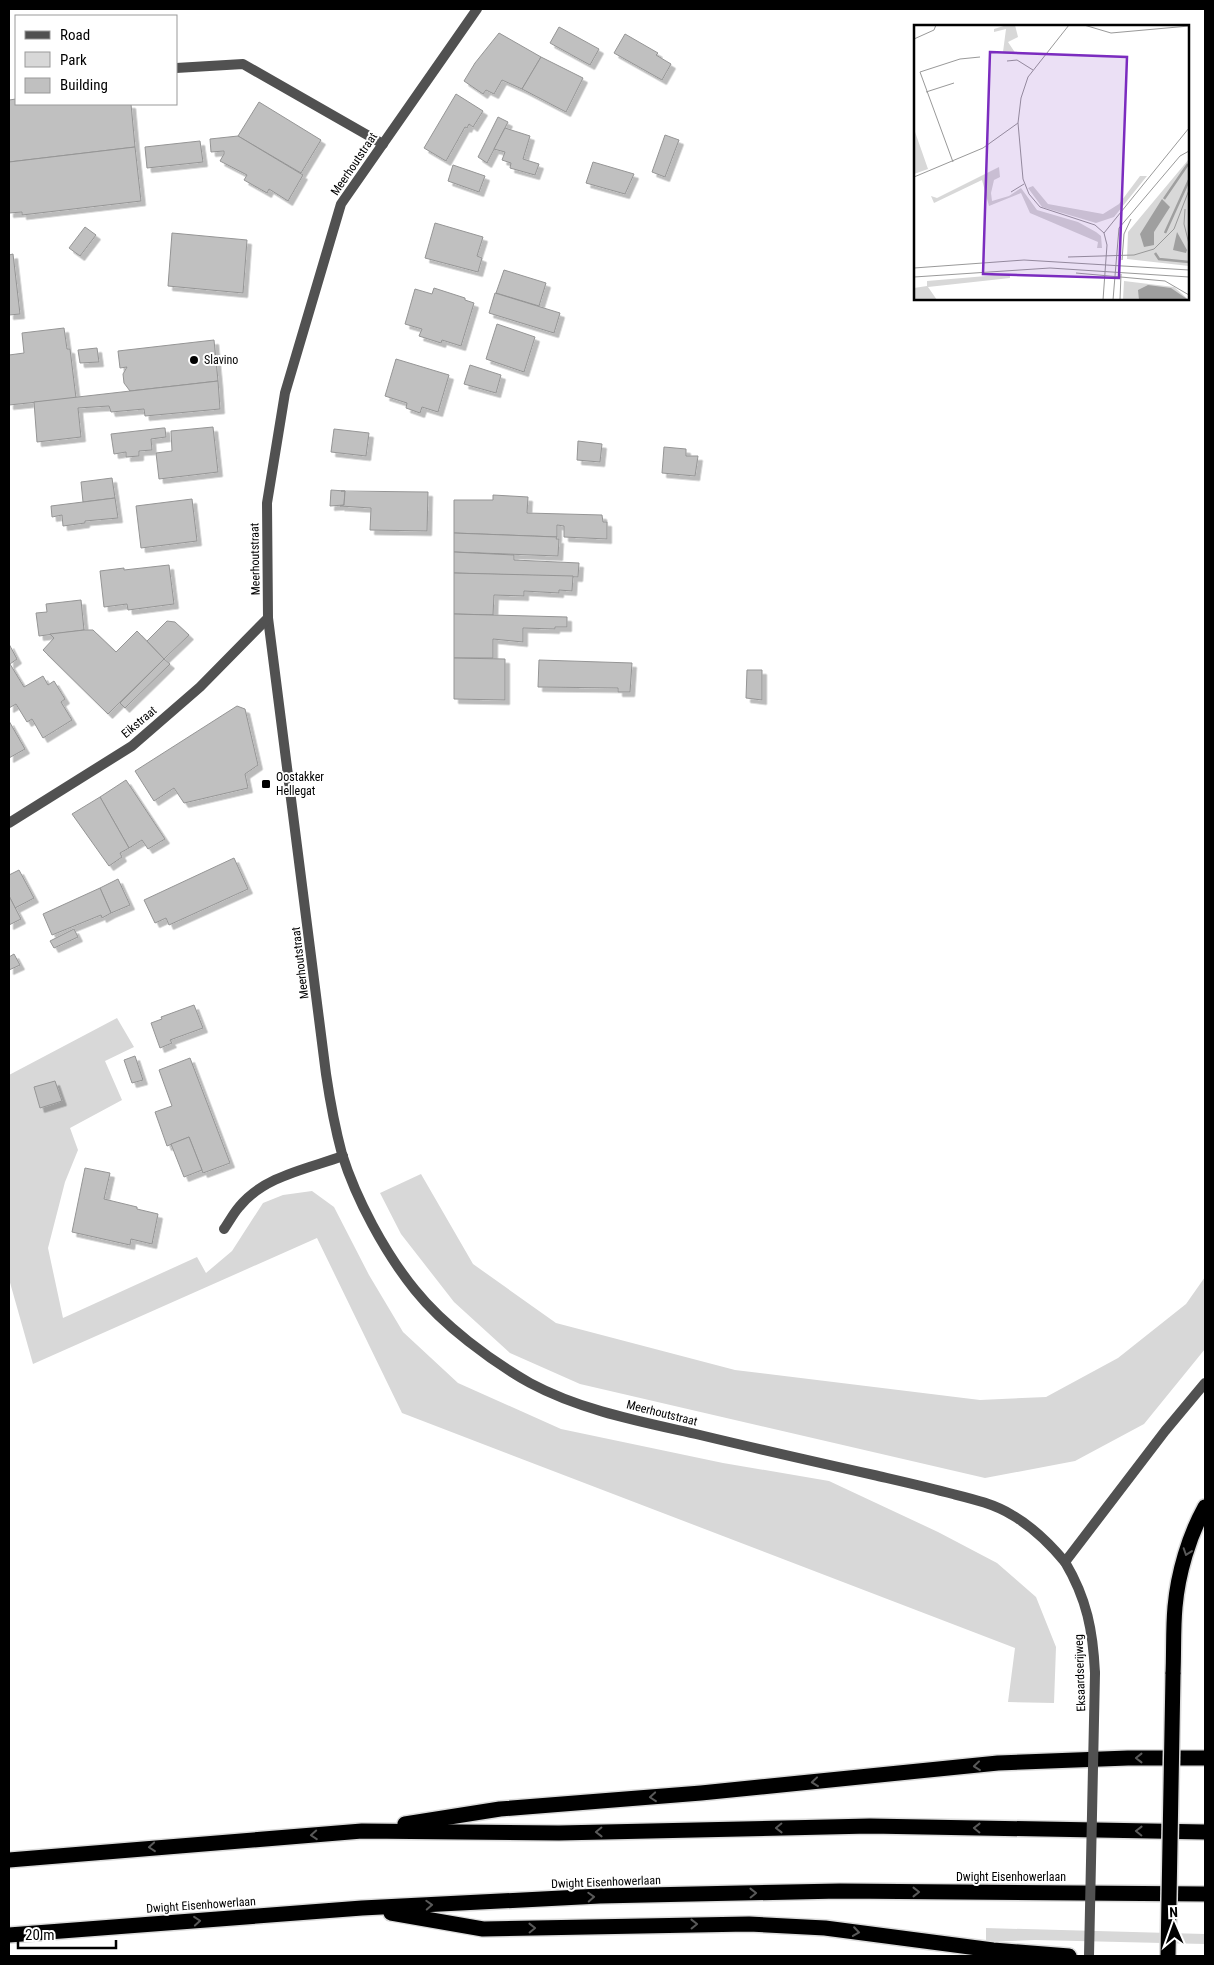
<svg xmlns="http://www.w3.org/2000/svg" width="1214" height="1965" viewBox="0 0 1214 1965" font-family="'Roboto Condensed',sans-serif">
  <style>
    .green { fill: #d8d8d8 }
    .building { fill: #c0c0c0; stroke: #959595; filter: url(#shadow) }
    .lines { fill: none; stroke-linecap: round; stroke-linejoin: round }
    .motorway-casing { stroke: #dbdbdb; stroke-width: 18 }
    .service { stroke: #515151; stroke-width: 10 }
    .minor { stroke: #515151; stroke-width: 10 }
    .tertiary { stroke: #515151; stroke-width: 10 }
    .motorway { stroke: #000; stroke-width: 15 }
    .motorway-bridge-casing { stroke: #dbdbdb; stroke-width: 18; stroke-linecap: butt }
    .tertiary-bridge { stroke: #515151; stroke-width: 10 }
    .motorway-bridge { stroke: #000; stroke-width: 15 }
    .oneway { stroke: #595959 }
    .poi-dot { fill: #000; stroke: #fff; stroke-width: 2 }
    .labels { text-anchor: middle; stroke-width: 4; stroke-linejoin: round; paint-order: stroke }
    .street-label { font-size: 12px; fill: #000; stroke: #fff }
    .poi-label { font-size: 12px; fill: #000; stroke: #fff; text-anchor: start }
    .inset-river { fill: none; stroke: #9f9f9f; stroke-width: 2.5 }
    .inset-road { fill: none; stroke: #999; stroke-width: 1 }
    .view { fill: #7b2cbf; fill-opacity: 0.15; stroke: #7b2cbf; stroke-width: 2.5 }
    .inset-edge { fill: none; stroke: #000; stroke-width: 2.5 }
  </style>
  <defs>
    <filter id="shadow"><feDropShadow dx="4.5" dy="4.5" stdDeviation="0" flood-color="#0004"/></filter>
  </defs>
  <rect width="100%" height="100%" fill="#fff"/>
  <!-- green -->
  <g class="green">
    <path d="M117 1018 134 1047 105 1061 122 1100 70 1128 78 1150 65 1182 48 1248 63 1318 197 1257 206 1273 232 1251 263 1203 283 1195 312 1191 334 1207 369 1275 403 1332 458 1383 561 1429 723 1463 829 1481 938 1532 997 1563 1036 1597 1056 1647 1054 1703 1008 1702 1015 1648 402 1413 317 1238 33 1364 9 1279V1075Z"/>
    <path d="M421 1174 473 1264 556 1323 735 1370 980 1400 1046 1397 1118 1358 1186 1304 1205 1277V1349L1144 1424 1075 1461 985 1478 580 1384 510 1353 454 1302 401 1234 380 1193Z"/>
    <path d="M986 1928 1205 1934V1944L1035 1940 986 1942Z"/>
  </g>
  <!-- building -->
  <g class="building">
    <path d="M559 27 599 49 590 65 550 43Z"/>
    <path d="M499 33 541 57 522 89 502 80 494 94 486 90 483 94 464 81 475 63Z"/>
    <path d="M625 34 658 53 656 55 671 64 662 80 614 53Z"/>
    <path d="M541 57 583 78 566 112 522 89Z"/>
    <path d="M456 94 483 111 473 127 469 124 467 128 465 127 446 161 424 148Z"/>
    <path d="M16 99V104H131L135 147 9 162V100Z"/>
    <path d="M259 102 321 140 301 173 238 136Z"/>
    <path d="M498 117 508 122 487 163 478 157Z"/>
    <path d="M505 128 530 136 523 159 539 164 535 175 510 168 511 163 502 160 505 152 494 149Z"/>
    <path d="M665 135 679 140 665 177 652 172Z"/>
    <path d="M238 136 303 175 288 201 269 189 267 193 244 180 247 175 220 161 224 154V151L211 152 210 139Z"/>
    <path d="M200 141 203 162 147 168 145 147Z"/>
    <path d="M135 147 141 201 22 215V212L9 213V162Z"/>
    <path d="M593 162 634 174 625 194 586 183Z"/>
    <path d="M453 165 485 176 479 192 448 181Z"/>
    <path d="M435 223 483 237 477 256 482 258 478 272 425 258Z"/>
    <path d="M85 227 96 235 80 256 69 248Z"/>
    <path d="M172 233 247 240 243 293 168 286Z"/>
    <path d="M13 254 20 314 9 315V255Z"/>
    <path d="M504 270 546 283 539 306 496 293Z"/>
    <path d="M434 288 465 298V300L474 303 461 346 442 340 441 343 419 336 422 329 405 324 415 289 432 294Z"/>
    <path d="M495 293 560 313 554 333 489 313Z"/>
    <path d="M497 324 535 337 524 372 486 359Z"/>
    <path d="M64 328 67 349H70L76 398 9 405V355L24 353 22 333Z"/>
    <path d="M214 340 218 381 130 391 124 383 123 374 127 367 120 368 118 351Z"/>
    <path d="M97 348 99 362 80 363 78 350Z"/>
    <path d="M396 359 449 375 438 412 422 407 420 413 406 408 407 403 385 396Z"/>
    <path d="M470 365 501 375 496 393 464 384Z"/>
    <path d="M218 381 220 409 145 416 144 409 111 412 109 406 78 408 81 437 37 442 34 402Z"/>
    <path d="M213 427 218 472 159 479 156 453 172 451 171 431Z"/>
    <path d="M163 428H165L166 437 151 439 152 450 139 451V456L126 457V452L114 454 111 434Z"/>
    <path d="M334 429 369 433 366 456 331 452Z"/>
    <path d="M578 441 602 444 600 462 577 460Z"/>
    <path d="M664 447 686 449V456H698L695 476 662 473Z"/>
    <path d="M112 478 115 498 83 502 81 482Z"/>
    <path d="M331 490 345 491 344 505 330 506Z"/>
    <path d="M341 491 428 492 427 531 370 530 371 508 340 506 344 505 345 491Z"/>
    <path d="M493 495 528 497 527 513 602 515 603 522H607V539L564 537V526L557 525V537L454 533V500H493Z"/>
    <path d="M115 498 118 518 85 521V523L63 526 62 515 52 517 51 506Z"/>
    <path d="M192 499 197 541 141 548 136 506Z"/>
    <path d="M454 533 557 537 556 539H559L558 556 454 552Z"/>
    <path d="M454 552 514 555V560L579 563 578 577 454 573Z"/>
    <path d="M169 565 174 604 128 610 127 604 104 607 100 571 124 568V570Z"/>
    <path d="M454 573 573 576 572 591 559 590V593L524 591V596L494 595 493 615 454 614Z"/>
    <path d="M81 600 84 630 39 636 36 613 47 612 46 604Z"/>
    <path d="M454 614 567 617V627H555V629L523 628V642L493 639V658H454Z"/>
    <path d="M167 621 175 622 189 635 164 659 147 641Z"/>
    <path d="M84 630H93L116 652 137 631 164 659 108 714 43 650 54 638 50 634Z"/>
    <path d="M9 644 17 659 10 664 24 687 43 676 48 685 54 681 65 699 61 702 72 720 43 738 32 719 27 722 16 704 9 708Z"/>
    <path d="M454 658 505 659V700L454 699Z"/>
    <path d="M164 659 170 664 125 708 120 703Z"/>
    <path d="M539 660 632 663 630 692H618V688L538 687Z"/>
    <path d="M747 670H762V700L746 698Z"/>
    <path d="M237 706 245 709 258 765 245 774 248 788 184 803 174 788 154 801 135 771Z"/>
    <path d="M9 721 25 749 9 758Z"/>
    <path d="M126 780 165 839 148 849 142 840 129 848 100 797Z"/>
    <path d="M100 797 129 848 120 853 122 857 109 866 72 814Z"/>
    <path d="M234 858 248 889 169 925 166 918 155 923 144 900Z"/>
    <path d="M19 870 34 898 15 908 9 896V875Z"/>
    <path d="M118 879 130 905 111 913 100 888Z"/>
    <path d="M100 888 111 913 102 918 101 915 52 935 43 914Z"/>
    <path d="M9 896 21 919 9 925Z"/>
    <path d="M74 929 78 937 54 948 50 941Z"/>
    <path d="M14 954 20 965 9 970V957Z"/>
    <path d="M194 1005 203 1028 170 1040 172 1043 160 1048 151 1023 162 1019 161 1017Z"/>
    <path d="M135 1056 143 1080 132 1083 124 1060Z"/>
    <path d="M190 1058 230 1163 203 1173 189 1137 167 1146 155 1112 172 1106 159 1070Z"/>
    <path d="M55 1081 62 1101 40 1108 34 1087Z"/>
    <path d="M189 1137 202 1170 184 1177 171 1144Z"/>
    <path d="M85 1168 110 1173 104 1199 137 1207V1209L158 1214 152 1244 131 1239 130 1245 72 1232Z"/>
  </g>
  <g class="lines">
    <defs>
      <g id="motorway">
        <path d="M1173 1674C1174 1652 1173 1629 1175 1607 1178 1573 1189 1536 1205 1507"/>
        <path d="M405 1824 500 1809 701 1793 998 1763 1128 1758H1205"/>
        <path d="M9 1860 362 1831 559 1833 870 1826 1205 1832"/>
        <path d="M391 1913 483 1929 749 1924 825 1928 993 1950 1069 1956"/>
        <path d="M9 1935 362 1908 600 1896 840 1891 1205 1894"/>
      </g>
    </defs>
    <!-- motorway casing -->
    <use href="#motorway" class="motorway-casing"/>
    <!-- service -->
    <path class="service" d="M176 68 243 64 383 144"/>
    <!-- minor -->
    <g class="minor">
      <path d="M477 9 341 204 285 393 267 503 268 618 326 1074C330 1101 335 1128 342 1154 356 1199 385 1253 415 1290 443 1325 491 1361 530 1383 582 1411 643 1422 700 1435 758 1449 816 1462 874 1475 900 1481 927 1487 953 1494 973 1499 994 1504 1012 1515 1033 1527 1050 1544 1065 1562"/>
      <path d="M9 823 132 746 200 687 268 618"/>
      <path d="M224 1229C229 1222 233 1214 239 1207 264 1176 307 1169 343 1156"/>
    </g>
    <!-- tertiary -->
    <path class="tertiary" d="M1095 1673C1093 1631 1087 1599 1065 1562L1165 1431 1205 1383"/>
    <!-- motorway -->
    <use href="#motorway" class="motorway"/>
    <defs>
      <path id="motorway-bridge" d="M1168 1956 1173 1674"/>
    </defs>
    <!-- motorway-bridge casing -->
    <use href="#motorway-bridge" class="motorway-bridge-casing"/>
    <!-- tertiary-bridge -->
    <path class="tertiary-bridge" d="M1089 1956 1095 1673"/>
    <!-- motorway-bridge -->
    <use href="#motorway-bridge" class="motorway-bridge"/>
  </g>
  <!-- one-way arrows -->
  <defs><path id="oneway-chevron" d="M-2-3.5L2.5 0L-2 3.5" fill="none" stroke-width="1.6" stroke-linecap="round" stroke-linejoin="round" transform="scale(1.25)"/></defs>
  <g class="oneway">
    <use href="#oneway-chevron" transform="translate(1187 1552) rotate(109)"/>
    <use href="#oneway-chevron" transform="translate(1139 1758) rotate(-180)"/>
    <use href="#oneway-chevron" transform="translate(977 1766) rotate(174)"/>
    <use href="#oneway-chevron" transform="translate(815 1782) rotate(174)"/>
    <use href="#oneway-chevron" transform="translate(653 1797) rotate(175)"/>
    <use href="#oneway-chevron" transform="translate(779 1828) rotate(179)"/>
    <use href="#oneway-chevron" transform="translate(977 1828) rotate(-179)"/>
    <use href="#oneway-chevron" transform="translate(1139 1831) rotate(-179)"/>
    <use href="#oneway-chevron" transform="translate(599 1832) rotate(179)"/>
    <use href="#oneway-chevron" transform="translate(314 1835) rotate(176)"/>
    <use href="#oneway-chevron" transform="translate(152 1847) rotate(175)"/>
    <use href="#oneway-chevron" transform="translate(916 1892)"/>
    <use href="#oneway-chevron" transform="translate(753 1893) rotate(-1)"/>
    <use href="#oneway-chevron" transform="translate(591 1897) rotate(-3)"/>
    <use href="#oneway-chevron" transform="translate(429 1905) rotate(-3)"/>
    <use href="#oneway-chevron" transform="translate(197 1921) rotate(-5)"/>
    <use href="#oneway-chevron" transform="translate(694 1924) rotate(-1)"/>
    <use href="#oneway-chevron" transform="translate(532 1928) rotate(-1)"/>
    <use href="#oneway-chevron" transform="translate(856 1932) rotate(8)"/>
  </g>
  <!-- markers -->
  <g class="poi-dot">
    <circle cx="194" cy="360" r="5"/>
    <rect x="261" y="779" width="10" height="10" rx="2.5"/>
  </g>
  <g class="labels">
    <!-- street labels -->
    <g class="street-label">
      <text transform="translate(354 164) rotate(-56)" y="4">Meerhoutstraat</text>
      <text transform="translate(255 559) rotate(-91)" y="4">Meerhoutstraat</text>
      <text transform="translate(139 722) rotate(-40)" y="4">Eikstraat</text>
      <text transform="translate(300 963) rotate(-97)" y="4">Meerhoutstraat</text>
      <text transform="translate(662 1413) rotate(14)" y="4">Meerhoutstraat</text>
      <text transform="translate(1080 1673) rotate(-92)" y="4">Eksaardserijweg</text>
      <text x="1011" y="1881">Dwight Eisenhowerlaan</text>
      <text transform="translate(606 1882) rotate(-2)" y="4">Dwight Eisenhowerlaan</text>
      <text transform="translate(201 1905) rotate(-4)" y="4">Dwight Eisenhowerlaan</text>
    </g>
    <!-- poi labels -->
    <g class="poi-label">
      <text x="204" y="364">Slavino</text>
      <text x="276" y="781">Oostakker<tspan x="276" dy="14">Hellegat</tspan></text>
    </g>
  </g>
  <!-- overview -->
  <g transform="translate(914 25)">
    <rect width="275" height="275" fill="#fff"/>
    <path d="M93 0H101L104 12 94 17 102 29 89 27 92 4 80 7V4ZM0 104 14 144 0 149ZM275 134V241L213 234 214 207ZM85 142 86 152 80 155 77 168 78 176 95 171 107 163 123 185 164 197 182 207 187 211 188 223H183L184 217 116 188 107 168 75 181 68 155 20 178 17 171 23 173ZM226 151H233L200 192 182 198 128 182 114 163 119 161 134 179 189 189 205 179ZM96 249V253L14 262 23 275H0V263L13 261V256ZM210 256 260 262 275 275H209Z" fill="#d8d8d8"/>
    <path d="M248 174 256 182 240 207V220L230 222 226 209ZM263 207 273 225 272 228 259 225ZM234 260 257 263 273 274 225 275 224 265Z" fill="#9f9f9f"/>
    <path class="inset-river" d="M250 174 274 139M251 208 275 155M241 228 245 234 275 237"/>
    <path class="inset-road" d="M155 0 114 52 107 73 104 98 109 154 115 169 126 182 181 200 190 208 193 220 189 275M170 0 197 8 275 1M0 14 20 5 22 0M93 36 103 35 119 45M12 67 40 58M39 137 6 47 46 34 66 32M0 152 69 123 104 98M97 167 110 159M271 184 270 199 275 219M190 208 275 103M154 232 220 230 240 224 260 204 275 165M208 235 210 209 217 194M0 243 110 235 275 245M162 248 251 256 275 270M0 252 136 243 275 252M199 275 205 203 266 131 275 126M206 275 207 249"/>
    <path class="view" d="M76 27 213 32 205 253 69 249Z"/>
    <rect width="275" height="275" class="inset-edge"/>
  </g>
  <!-- border -->
  <rect width="1214" height="1965" fill="none" stroke="#000000" stroke-width="20"/>
  <!-- legend -->
  <rect x="15" y="15" width="162" height="90" fill="#ffffff" stroke="#999999"/>
  <rect x="25" y="31" width="25" height="8" fill="#515151" stroke="#999999"/>
  <text x="60" y="40" font-size="15" fill="#000000">Road</text>
  <rect x="25" y="52" width="25" height="15" fill="#d8d8d8" stroke="#999999"/>
  <text x="60" y="65" font-size="15" fill="#000000">Park</text>
  <rect x="25" y="78" width="25" height="15" fill="#c0c0c0" stroke="#999999"/>
  <text x="60" y="90" font-size="15" fill="#000000">Building</text>
  <!-- north arrow -->
  <g transform="translate(1174 1925) rotate(358)" stroke="#ffffff" stroke-width="4" paint-order="stroke">
  <path d="M0-4L9 19L0 12L-9 19Z" fill="#000000"/>
  <text y="-8" font-size="14" font-weight="bold" text-anchor="middle" fill="#000000">N</text>
  </g>
  <!-- scale -->
  <path d="M18 1940v8h98v-8" fill="none" stroke="#000000" stroke-width="2.5"/>
  <text x="25" y="1940" font-size="15" fill="#000000" stroke="#ffffff" stroke-width="4" paint-order="stroke">20 m</text>
</svg>
